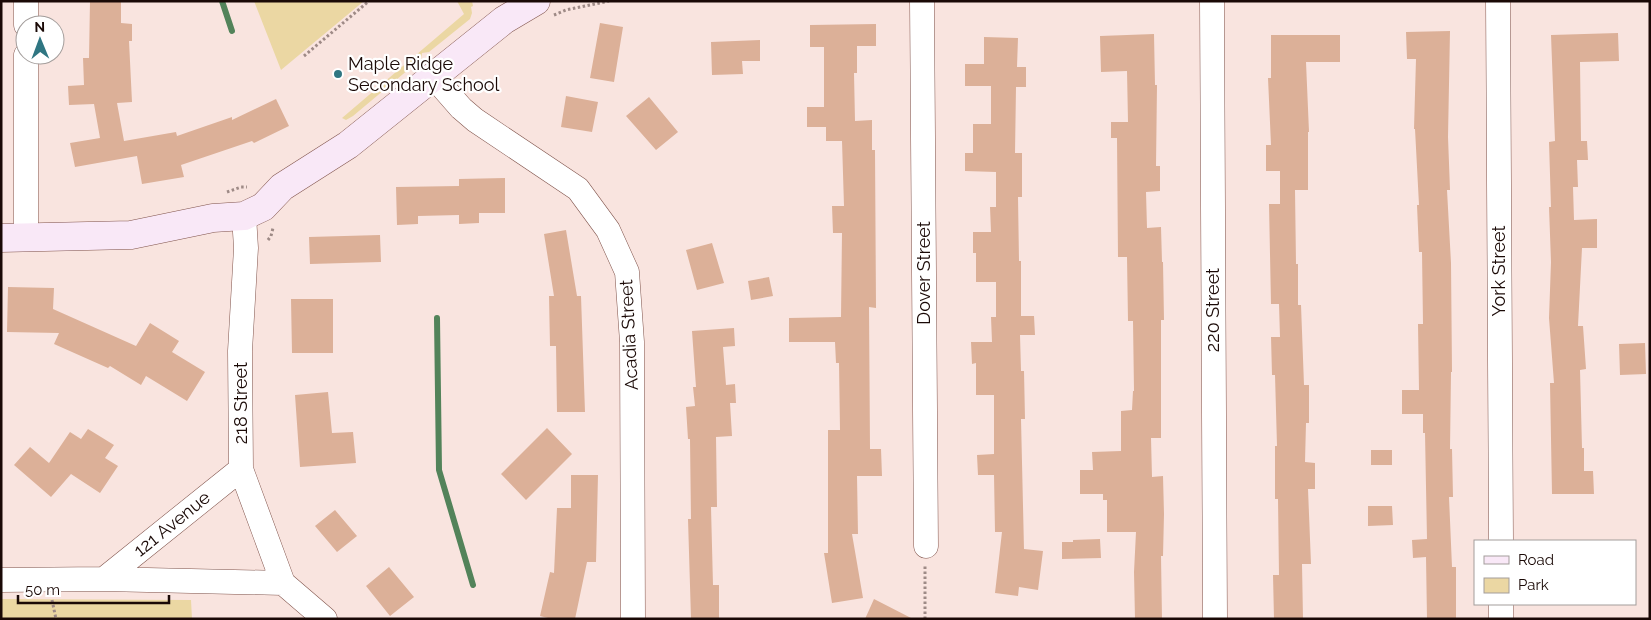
<svg xmlns="http://www.w3.org/2000/svg" width="1651" height="620" font-family="Raleway,sans-serif">
<style>
.green{fill:#ebd7a3}
.lines{fill:none;stroke-linecap:round;stroke-linejoin:round}
.stream{stroke:#53835a;stroke-width:6}
.building{fill:#dcb098}
.street-casing{stroke:#80544c;stroke-width:25}
.secondary-casing{stroke:#80544c;stroke-width:29}
.path{stroke:#9e8a86;stroke-width:3;stroke-dasharray:2.5 2.5;stroke-linecap:butt}
.street{stroke:#fff;stroke-width:24}
.secondary{stroke:#f9e8f7;stroke-width:28}
.poi-dot{fill:#2f7682;stroke:#fff;stroke-width:2}
.labels{text-anchor:middle;stroke-width:4.5;stroke-linejoin:round;paint-order:stroke}
.poi-label{font-size:18px;fill:#1a0906;stroke:#fff;text-anchor:start}
.street-label{font-size:18px;fill:#1a0906;stroke:#fff}
</style>
<rect width="100%" height="100%" fill="#f9e4df"/>
<path class="green" d="M254,1h110l-83,69z
M457,1h15l1,5 -2,1 1,6 -2,6 -41,33 -7,1 -1,6 -68,57 -7,4 -4,-2 122,-104z
M1,599l190,1 1,19h-191z"/>
<g class="lines">
<path class="stream" d="M222,1l10,30
M437,318l2,152 34,115"/>
</g>
<path class="building" d="M90,1h31v22l11,1v17h-3l3,61 -15,1 7,38 52,-9 1,4 55,-19v3l44,-21 13,27 -35,17 -2,-2 -71,24 3,12 -42,7 -5,-28 -62,11 -5,-24 30,-5 -6,-34 -25,1 -1,-19 16,-1 -1,-27h6z
M600,23l23,4 -9,55 -24,-4z
M876,24v22h-19v27h-3l1,48 17,-1v30h3l1,158 -7,-1 1,142h11l1,27h-25l1,58h-6l11,64 -31,5 -8,-50h4v-123h12l-1,-67h-3l-1,-21h-46v-24l52,-1 1,-84h-9l-1,-27h12l-2,-65h-16v-14h-19v-20h17v-60h-14v-22z
M1450,31l-2,106 2,53h-3l4,73 1,109h-1l-1,77h2l1,48h-4l3,70h4v52h-29l-1,-62 -13,1 -1,-18 15,-1 -2,-106h-2v-19h-21v-24h17l-1,-66h5l-1,-72h-3l-2,-47h2l-4,-76h-1l2,-70h-9l-1,-27z
M1618,33l1,28 -39,1 1,79h6l1,19h-11l1,27h-5l1,33 23,-1v29h-15l-4,78h5l3,43 -6,1 2,78h2v23h9l1,23h-42l-2,-111h4l-5,-65 2,-56 -2,-55h2l-2,-65 6,-1 -4,-106z
M1154,34l1,51h2l-1,81h4v25l-14,1 1,36 14,-1 1,35h1l1,58h-3v118h-10l1,39 11,-1 1,38 -1,42h-2l1,63h-27l-1,-47 2,-40h-29v-32h-4v-6h-23v-24h13l-1,-18 29,-1v-40l11,-1 1,-19h1l-1,-70h-5l-1,-64h-9l-1,-119h-6v-16h17l-1,-51 -26,1 -1,-36z
M1271,35h69v27h-34l3,70h-1v58h-13l1,74h2v41h3l3,80h5v38h-3l-1,39 10,1v26h-7l3,75h-9l1,55h-29l-1,-44h6l-1,-76h-3v-53h2l-2,-71h-3l-1,-38h9l-1,-33h-8l-2,-100h11v-33h-14v-26h5l-3,-67h3z
M984,37l34,1 -1,29h9v20h-10l-1,66h7v44h-4l1,64h2v55h13l1,19h-15l1,36h3l1,48h-4l3,130 19,2 -5,39 -19,-3 -1,9 -23,-3 7,-61h-7l-1,-57h-16l-1,-20 17,-1v-59h-18v-32l-4,1 -1,-22h21l-1,-25h5v-35h-20v-29h-3v-21h18l-1,-25h6v-35l-31,-1v-18h8v-29h18v-38h-26v-22h19z
M760,40v21h-18l1,13 -31,1 -1,-33z
M566,96l32,6 -6,30 -31,-5z
M649,97l29,35 -22,18 -30,-34z
M505,178v35h-26v10l-20,1v-9l-41,1v8l-21,1 -1,-38 63,-1v-7z
M566,230l11,66h4l4,116h-28l-1,-66h-6l-1,-50h5l-10,-62z
M380,235l1,27 -71,2 -1,-27z
M712,243l12,40 -27,7 -11,-40z
M769,277l4,19 -22,4 -3,-19z
M8,287l46,1 -1,21 83,37 14,-23 29,18 -7,11 33,20 -18,29 -41,-25 -5,9 -31,-19 -2,2 -54,-24 5,-11 -52,-1z
M291,299h42v54h-41z
M734,328l1,18 -12,1 3,38 9,-1 1,19h-6l2,33 -16,1 1,70h-6l2,78h6v34h-28l-3,-100h3l-1,-80h-2l-2,-32 9,-1 -2,-19h3l-4,-56z
M1645,343l1,31 -26,1 -1,-31z
M328,392l4,41 21,-1 3,31 -56,4 -5,-72z
M547,428l25,26 -46,46 -25,-26z
M88,429l26,16 -9,13 13,8 -18,27 -29,-19 -20,23 -37,-32 16,-18 19,16 21,-31 11,7z
M1371,450h21v15h-21z
M571,475h27l-2,87h-9l-12,57h-23l-12,-3 10,-44 4,1 3,-65h14z
M1368,506h24l1,19 -25,1z
M335,510l22,26 -20,16 -22,-26z
M1100,539l1,19 -39,1v-17h11v-2z
M389,567l25,30 -24,19 -24,-30z
M874,599l39,20h-48z"/>
<g class="lines">
<defs>
<path id="street" d="M922,1l4,545
M1212,1l3,618
M1498,1l3,540
M26,25v-24
M433,76l28,32 14,12 103,69 30,41 19,42 5,70 1,277
M244,216l2,32 -6,103 1,118 42,114
M26,238v-183
M104,579l137,-110
M1,580l103,-1 179,4 42,36
M1501,604v15"/>
<path id="secondary" d="M1,238l130,-3 82,-17 31,-2 19,-9 19,-20 66,-42 156,-125 32,-19"/>
</defs>
<use href="#street" class="street-casing"/>
<use href="#secondary" class="secondary-casing"/>
<path class="path" d="M554,15l12,-5 43,-9
M304,56l65,-55
M227,192l14,-5h6
M268,240l3,-4 2,-8
M52,600l4,19
M925,619v-53"/>
<use href="#street" class="street"/>
<use href="#secondary" class="secondary"/>
</g>
<circle class="poi-dot" cx="338" cy="74" r="5"/>
<g class="labels">
<g class="poi-label">
<text x="348" y="70">Maple Ridge<tspan x="348" dy="21">Secondary School</tspan></text>
</g>
<g class="street-label">
<text transform="translate(1499 271) rotate(-90)" y="6">York Street</text>
<text transform="translate(924 273) rotate(-90)" y="6">Dover Street</text>
<text transform="translate(1213 310) rotate(-90)" y="6">220 Street</text>
<text transform="translate(629 335) rotate(-93)" y="6">Acadia Street</text>
<text transform="translate(241 403) rotate(-90)" y="6">218 Street</text>
<text transform="translate(172 524) rotate(-39)" y="6">121 Avenue</text>
</g>
</g>
<rect width="1651" height="620" fill="none" stroke="#1a0906" stroke-width="5"/>
<rect x="1474" y="540" width="162" height="65" fill="#ffffff" stroke="#a39d9b"/>
<rect x="1484" y="556" width="25" height="8" fill="#f9e8f7" stroke="#a39d9b"/>
<text x="1518" y="565" font-size="15" fill="#1a0906">Road</text>
<rect x="1484" y="578" width="25" height="15" fill="#ebd7a3" stroke="#a39d9b"/>
<text x="1518" y="590" font-size="15" fill="#1a0906">Park</text>
<g transform="translate(40 40) rotate(359)"><circle r="24" fill="#ffffff" stroke="#a39d9b"/>
<path d="M0-4L9 19L0 12L-9 19Z" fill="#2f7682"/>
<text y="-8" font-size="14" font-weight="bold" text-anchor="middle" fill="#1a0906">N</text>
</g>
<path d="M18 595v8h151v-8" fill="none" stroke="#1a0906" stroke-width="2.5"/>
<text x="25" y="595" font-size="15" fill="#1a0906" stroke="#ffffff" stroke-width="4" paint-order="stroke">50 m</text>
</svg>
